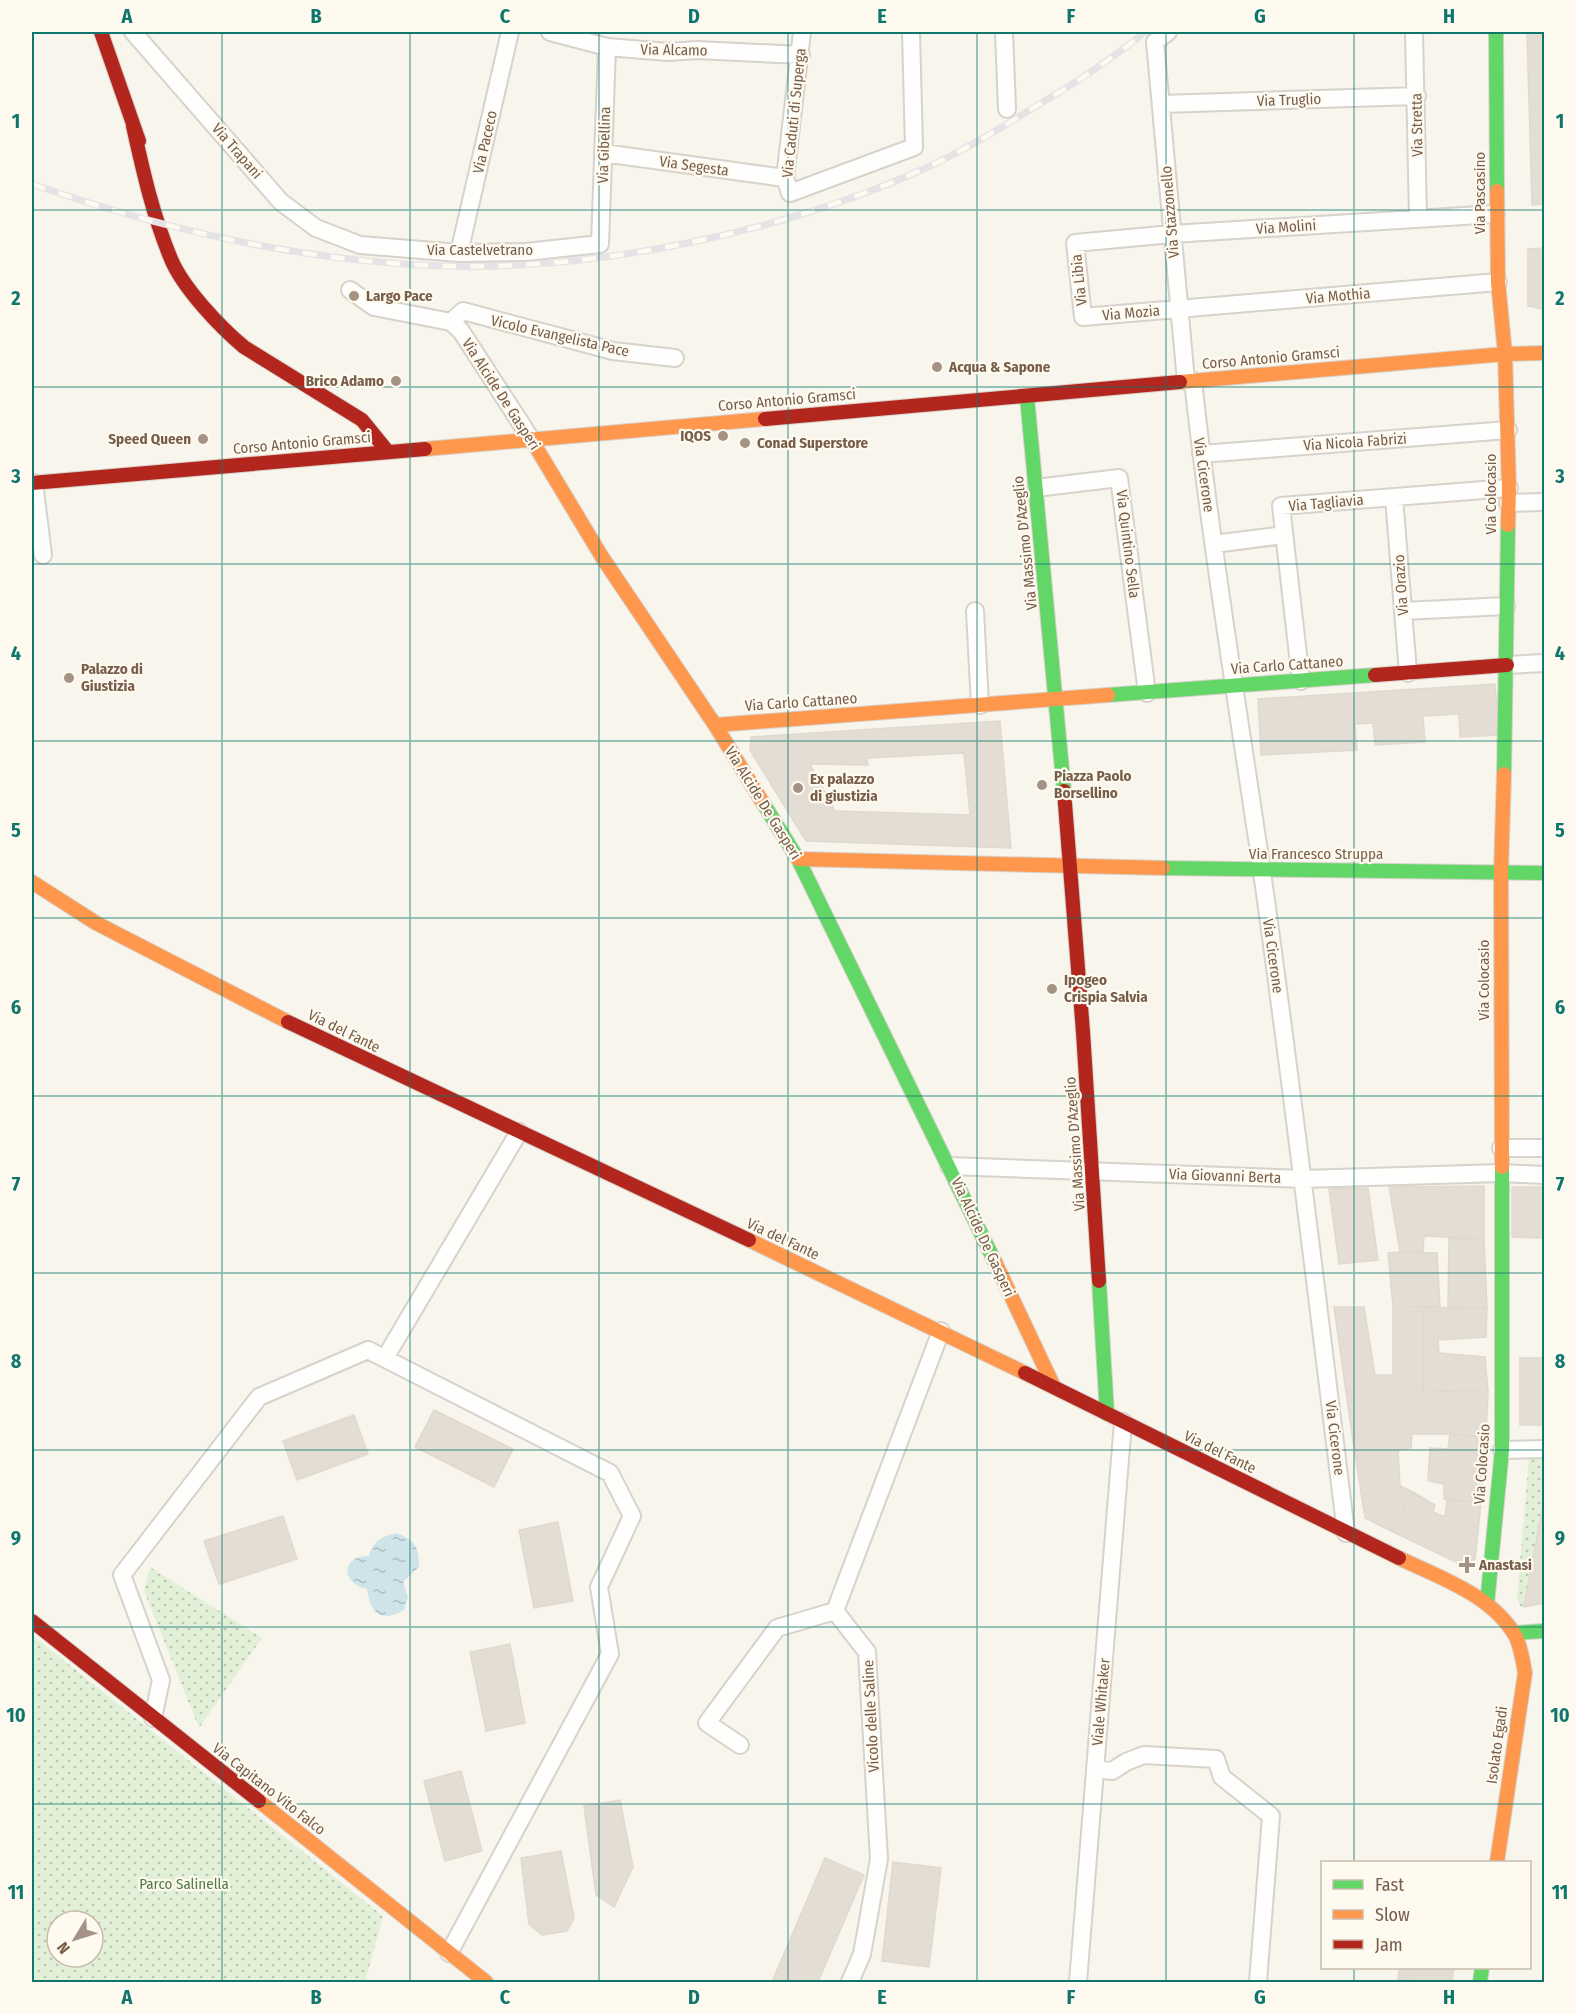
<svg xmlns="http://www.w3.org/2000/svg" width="1576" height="2014" font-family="'Fira Sans Condensed',sans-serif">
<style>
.park{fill:url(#park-dots);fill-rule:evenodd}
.water{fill:url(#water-ripples)}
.building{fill:#e4ddd4;stroke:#e1d8cf;stroke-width:1.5;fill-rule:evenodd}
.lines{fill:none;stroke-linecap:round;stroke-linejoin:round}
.street-casing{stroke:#d7d2cb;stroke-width:20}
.fast-casing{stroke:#d7d1c9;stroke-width:16}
.slow-casing{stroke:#d7d1c9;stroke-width:16}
.jam-casing{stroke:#d7d1c9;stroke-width:16}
.street{stroke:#fefefc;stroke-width:16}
.fast{stroke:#63d668;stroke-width:14}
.slow{stroke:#ff974d;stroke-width:14}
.jam{stroke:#b3261e;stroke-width:14}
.rail-casing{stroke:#e5e3e5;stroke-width:7}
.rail{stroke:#fffaef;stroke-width:4.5;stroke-dasharray:14;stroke-linecap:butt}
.grid{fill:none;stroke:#0f766e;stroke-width:1.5;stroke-opacity:0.55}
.poi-dot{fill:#a49384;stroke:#fffaef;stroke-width:2}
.labels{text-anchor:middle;stroke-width:4.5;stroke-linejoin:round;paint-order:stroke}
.street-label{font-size:15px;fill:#775e4b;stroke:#fffaef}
.poi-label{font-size:15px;font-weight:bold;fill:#775e4b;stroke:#fffaef;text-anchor:start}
.park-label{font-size:15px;fill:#507d42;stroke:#fffaef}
.neatline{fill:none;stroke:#0f766e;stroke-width:2}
.grid-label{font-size:20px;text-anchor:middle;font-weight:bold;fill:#0f766e}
</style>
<defs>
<pattern id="park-dots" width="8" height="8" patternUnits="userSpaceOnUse" patternTransform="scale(1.5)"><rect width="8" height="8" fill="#e3f0d8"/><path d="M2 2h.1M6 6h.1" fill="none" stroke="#bdc6b1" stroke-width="1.8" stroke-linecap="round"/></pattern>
<pattern id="water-ripples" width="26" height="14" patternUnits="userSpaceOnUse" patternTransform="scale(1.5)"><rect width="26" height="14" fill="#cee4e9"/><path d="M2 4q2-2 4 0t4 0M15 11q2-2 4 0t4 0" fill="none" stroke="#acbcbf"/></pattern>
</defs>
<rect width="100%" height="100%" fill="#f8f5ed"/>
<path class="park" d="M1544,1457v146l-20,4 -4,-1 -3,-8 12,-140z
M150,1567l112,71 -63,90 -55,-137z
M32,1635l351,281 -18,66h-333zM57,1921h36v36h-36z"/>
<path class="water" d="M396,1533c19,7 23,13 23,34l-16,15 5,15 -4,13c-22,13 -34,4 -37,-21 -27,-6 -26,-33 2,-33 4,-15 12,-19 27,-23z"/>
<path class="building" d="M1527,32h17v172l-12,1z
M1544,248v96l-2,-35 -14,-3v-57z
M1495,684l4,51 -39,2 -1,-23 -36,2 2,26 -50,3 -2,-22 -18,1 2,26 -96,5 -3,-56z
M1000,721l11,127 -205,-7 -56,-91 1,-13zM964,753l6,62 -135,-4 -25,-47 58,1 -1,-7z
M1484,1186v53l-60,-3 -1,16h-23l-11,-65z
M1512,1187h32v51l-32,-1z
M1368,1188l10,72 -39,4 -10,-75z
M1449,1238l35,1 3,69 -39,-1z
M1400,1252l37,1 3,54 -47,-1 -5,-53z
M1393,1306l30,1v85h-77l-12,-85h30l11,68h18z
M1423,1307l64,1 -1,29 -48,3 1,13 46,4 3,35 -65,-2z
M1520,1358h24v67h-24z
M1346,1392h142l-2,45 -36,-3h-98z
M434,1410l79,39 -19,38 -79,-40z
M354,1415l14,39 -71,26 -14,-39z
M1352,1434h60l-1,14 -13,2 2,36 13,6 -22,39 -26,-13z
M1450,1434l36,3 -5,66 -37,-4v-15l-16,-3 2,-33 18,1z
M1413,1492l22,13 -2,7 12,5 2,-17 34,3 -6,57 -15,4 -69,-33z
M1544,1500v103l-20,4z
M283,1516l14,43 -78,25 -15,-43z
M558,1522l15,79 -39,7 -15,-78z
M510,1644l15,79 -39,8 -16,-79z
M461,1771l21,80 -37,10 -21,-80z
M620,1800l13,67 -19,40 -18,-12 -12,-89z
M561,1851l13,67 -7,13 -25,4 -13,-11 -8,-66z
M825,1858l39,17 -46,107h-46z
M893,1862l48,6 -12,99 -47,-6z
M1399,1968h55l-2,14 -54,-2z"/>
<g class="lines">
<defs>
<path id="street" d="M133,32l148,170 35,26 44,17 99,8 67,-1 74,-8 7,-197
M550,32l57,15 61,5 29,-2 104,5
M802,32l-17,146 5,15 124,-46 -3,-115
M1004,32l3,77
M1168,32l-13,10 31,339
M1414,32l4,187
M1161,104l256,-8
M603,153l182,25
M1496,214l-324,20 -97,9 8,74 415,-35
M459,253l51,-221
M350,290l24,17 77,15 10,9 70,108
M451,322l12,-11 150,40 62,7
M1193,381c18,164 45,328 69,491 31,220 57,441 84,661
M1201,454l307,-24
M34,483l9,72
M1036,488l83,-10 28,215
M1394,497l14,176
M1508,503l36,-1
M1214,544l70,-9
M975,611l5,94
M1403,611l103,-5
M1507,665l37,-2
M1301,681l-20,-175 228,-18
M1501,1148h43
M949,1166l354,13 198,-6 43,2
M385,1358l134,-226
M1502,1450l42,-1
M153,1718l8,-38 -39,-105 137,-178 109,-47 242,123 22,43 -33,71 11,67 -161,299
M740,1745l-33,-22 70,-95 58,-17
M1095,1769l17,2 14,-9 18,-7 72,4 6,18 49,39 -13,166
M850,1982l12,-28 17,-95 -12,-207 -32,-41 106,-280
M1078,1982l45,-560"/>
<path id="fast" d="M1496,32l1,159
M1027,397l37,394
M1108,695l267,-20
M1504,774l4,-249
M763,803l35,56 197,403
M1163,868l381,5
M1099,1281l8,133
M1487,1604l15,-154v-283
M1514,1633l30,-2
M1480,1982l2,-14"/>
<path id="slow" d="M1497,191l1,91 7,72 4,134 -1,37
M1180,382l325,-28 39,-1
M531,439l71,118 113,168 48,78
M425,449l340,-30
M715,725l393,-30
M798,859l365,9
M32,882l64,41 192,99
M1502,1167l-1,-296 3,-97
M749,1240l276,133
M995,1262l59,125
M1399,1558c39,19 94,37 117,79 5,11 7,24 9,36l-28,189
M259,1801l227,181"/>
<path id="jam" d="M101,32l38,109
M133,126c10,45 20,90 38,133 12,29 49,68 73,88l118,73 26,32
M765,419l415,-37
M32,483l393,-34
M1375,675l132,-10
M1064,791l19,241 16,249
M288,1022l461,218
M1025,1373l374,185
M32,1621l227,180"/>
</defs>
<use href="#street" class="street-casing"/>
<use href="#fast" class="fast-casing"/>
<use href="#slow" class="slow-casing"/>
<use href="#jam" class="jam-casing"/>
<use href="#street" class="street"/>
<use href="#fast" class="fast"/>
<use href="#slow" class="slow"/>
<use href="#jam" class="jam"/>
<defs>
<path id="rail" d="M32,184c132,46 269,77 410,82 155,5 347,-35 488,-100 36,-17 70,-37 103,-58 39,-23 78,-48 112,-76"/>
</defs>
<use href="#rail" class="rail-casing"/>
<use href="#rail" class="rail"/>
</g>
<path class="grid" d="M222,32v1950M410,32v1950M599,32v1950M788,32v1950M977,32v1950M1166,32v1950M1354,32v1830M32,210h1512M32,387h1512M32,564h1512M32,741h1512M32,918h1512M32,1096h1512M32,1273h1512M32,1450h1512M32,1627h1512M32,1804h1512M1354,1968v14"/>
<g class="poi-dot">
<circle cx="354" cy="296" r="6"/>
<circle cx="937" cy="367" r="6"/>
<circle cx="396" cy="381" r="6"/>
<circle cx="723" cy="436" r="6"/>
<circle cx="203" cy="439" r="6"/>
<circle cx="745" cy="443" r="6"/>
<circle cx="69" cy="678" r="6"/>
<circle cx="1042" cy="785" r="6"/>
<circle cx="798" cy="788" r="6"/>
<circle cx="1052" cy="989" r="6"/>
<path d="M1464 1556h6v6h6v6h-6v6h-6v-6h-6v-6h6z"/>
</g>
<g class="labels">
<g class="street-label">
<text transform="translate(674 50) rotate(1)" y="5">Via Alcamo</text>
<text transform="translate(1289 100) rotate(-2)" y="5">Via Truglio</text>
<text transform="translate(794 113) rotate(-84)" y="5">Via Caduti di Superga</text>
<text transform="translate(1417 125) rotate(-91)" y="5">Via Stretta</text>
<text transform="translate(485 142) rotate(-77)" y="5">Via Paceco</text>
<text transform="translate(604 145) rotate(-88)" y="5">Via Gibellina</text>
<text transform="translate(237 151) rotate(49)" y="5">Via Trapani</text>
<text transform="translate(694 166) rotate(8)" y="5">Via Segesta</text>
<text transform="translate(1480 193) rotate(-90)" y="5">Via Pascasino</text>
<text transform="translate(1170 212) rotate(-95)" y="5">Via Stazzonello</text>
<text transform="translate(1286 227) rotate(-4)" y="5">Via Molini</text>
<text x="480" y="255">Via Castelvetrano</text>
<text transform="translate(1079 280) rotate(-96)" y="5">Via Libia</text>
<text transform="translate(1338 296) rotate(-5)" y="5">Via Mothia</text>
<text transform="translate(1131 313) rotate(-5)" y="5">Via Mozia</text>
<text transform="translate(560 336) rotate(13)" y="5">Vicolo Evangelista Pace</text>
<text transform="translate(1271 358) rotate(-5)" y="5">Corso Antonio Gramsci</text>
<text transform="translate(501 394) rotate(57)" y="5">Via Alcide De Gasperi</text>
<text transform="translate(787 400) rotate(-5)" y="5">Corso Antonio Gramsci</text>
<text transform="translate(1355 442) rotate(-4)" y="5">Via Nicola Fabrizi</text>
<text transform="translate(302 443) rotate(-5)" y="5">Corso Antonio Gramsci</text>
<text transform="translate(1204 475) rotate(82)" y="5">Via Cicerone</text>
<text transform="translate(1491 494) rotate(-90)" y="5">Via Colocasio</text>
<text transform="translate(1326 503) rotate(-5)" y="5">Via Tagliavia</text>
<text transform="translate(1025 543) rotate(-96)" y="5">Via Massimo D'Azeglio</text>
<text transform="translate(1128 544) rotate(83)" y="5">Via Quintino Sella</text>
<text transform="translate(1401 585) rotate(-94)" y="5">Via Orazio</text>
<text transform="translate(1287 665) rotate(-4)" y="5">Via Carlo Cattaneo</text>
<text transform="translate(801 702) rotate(-4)" y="5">Via Carlo Cattaneo</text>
<text transform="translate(763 803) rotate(58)" y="5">Via Alcide De Gasperi</text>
<text x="1316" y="859">Via Francesco Struppa</text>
<text transform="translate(1273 956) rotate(82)" y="5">Via Cicerone</text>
<text transform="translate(1484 980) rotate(-90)" y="5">Via Colocasio</text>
<text transform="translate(344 1031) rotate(26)" y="5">Via del Fante</text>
<text transform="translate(1075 1144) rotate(-94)" y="5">Via Massimo D'Azeglio</text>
<text transform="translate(1225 1176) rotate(2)" y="5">Via Giovanni Berta</text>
<text transform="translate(983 1237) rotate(65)" y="5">Via Alcide De Gasperi</text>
<text transform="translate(783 1239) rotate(25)" y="5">Via del Fante</text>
<text transform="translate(1335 1438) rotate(83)" y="5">Via Cicerone</text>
<text transform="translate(1220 1452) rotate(26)" y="5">Via del Fante</text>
<text transform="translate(1482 1464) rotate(-86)" y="5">Via Colocasio</text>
<text transform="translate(1101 1702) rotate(-85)" y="5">Viale Whitaker</text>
<text transform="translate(871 1716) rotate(-93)" y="5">Vicolo delle Saline</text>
<text transform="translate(1497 1745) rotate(-82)" y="5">Isolato Egadi</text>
<text transform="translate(269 1789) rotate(38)" y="5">Via Capitano Vito Falco</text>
</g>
<g class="poi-label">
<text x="366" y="301">Largo Pace</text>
<text x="949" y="372">Acqua &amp; Sapone</text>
<text x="384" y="386" text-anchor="end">Brico Adamo</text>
<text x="711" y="441" text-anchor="end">IQOS</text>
<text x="191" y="444" text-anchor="end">Speed Queen</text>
<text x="757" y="448">Conad Superstore</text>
<text x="81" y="674">Palazzo di<tspan x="81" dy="17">Giustizia</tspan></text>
<text x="1054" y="781">Piazza Paolo<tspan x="1054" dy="17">Borsellino</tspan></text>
<text x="810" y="784">Ex palazzo<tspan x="810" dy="17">di giustizia</tspan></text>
<text x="1064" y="985">Ipogeo<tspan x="1064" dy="17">Crispia Salvia</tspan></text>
<text x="1479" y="1570">Anastasi</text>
</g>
<g class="park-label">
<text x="184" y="1889">Parco Salinella</text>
</g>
</g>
<rect width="1576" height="2014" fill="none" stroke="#fffaef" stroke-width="66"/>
<rect x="1321" y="1861" width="210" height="108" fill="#fffaef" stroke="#c9bcad" stroke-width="1.5"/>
<rect x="1333" y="1880" width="30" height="9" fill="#63d668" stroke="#c9bcad" stroke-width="1.5"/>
<text x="1375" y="1891" font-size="18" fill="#775e4b">Fast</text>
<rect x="1333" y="1910" width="30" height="9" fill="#ff974d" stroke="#c9bcad" stroke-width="1.5"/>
<text x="1375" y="1921" font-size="18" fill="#775e4b">Slow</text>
<rect x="1333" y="1940" width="30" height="9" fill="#b3261e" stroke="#c9bcad" stroke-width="1.5"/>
<text x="1375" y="1951" font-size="18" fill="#775e4b">Jam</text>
<g transform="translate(75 1939) rotate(232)"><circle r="28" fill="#fffaef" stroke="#c9bcad" stroke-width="1.5"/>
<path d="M0-4.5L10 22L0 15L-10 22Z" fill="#a49384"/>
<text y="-9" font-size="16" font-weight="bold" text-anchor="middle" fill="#775e4b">N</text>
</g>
<rect x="33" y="33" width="1510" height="1948" class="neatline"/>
<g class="grid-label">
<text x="127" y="23">A</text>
<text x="316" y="23">B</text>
<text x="505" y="23">C</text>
<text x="694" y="23">D</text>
<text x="882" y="23">E</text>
<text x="1071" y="23">F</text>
<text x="1260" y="23">G</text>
<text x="1449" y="23">H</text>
<text x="16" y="128">1</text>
<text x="1560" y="128">1</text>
<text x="16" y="305">2</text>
<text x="1560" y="305">2</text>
<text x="16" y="483">3</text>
<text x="1560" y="483">3</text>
<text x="16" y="660">4</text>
<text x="1560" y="660">4</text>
<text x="16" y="837">5</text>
<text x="1560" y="837">5</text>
<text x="16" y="1014">6</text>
<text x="1560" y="1014">6</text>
<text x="16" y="1191">7</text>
<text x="1560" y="1191">7</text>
<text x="16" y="1368">8</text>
<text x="1560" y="1368">8</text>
<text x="16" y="1545">9</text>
<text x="1560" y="1545">9</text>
<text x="16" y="1722">10</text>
<text x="1560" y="1722">10</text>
<text x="16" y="1899">11</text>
<text x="1560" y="1899">11</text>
<text x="127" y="2004">A</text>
<text x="316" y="2004">B</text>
<text x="505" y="2004">C</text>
<text x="694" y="2004">D</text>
<text x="882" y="2004">E</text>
<text x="1071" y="2004">F</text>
<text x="1260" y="2004">G</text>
<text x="1449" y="2004">H</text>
</g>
</svg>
